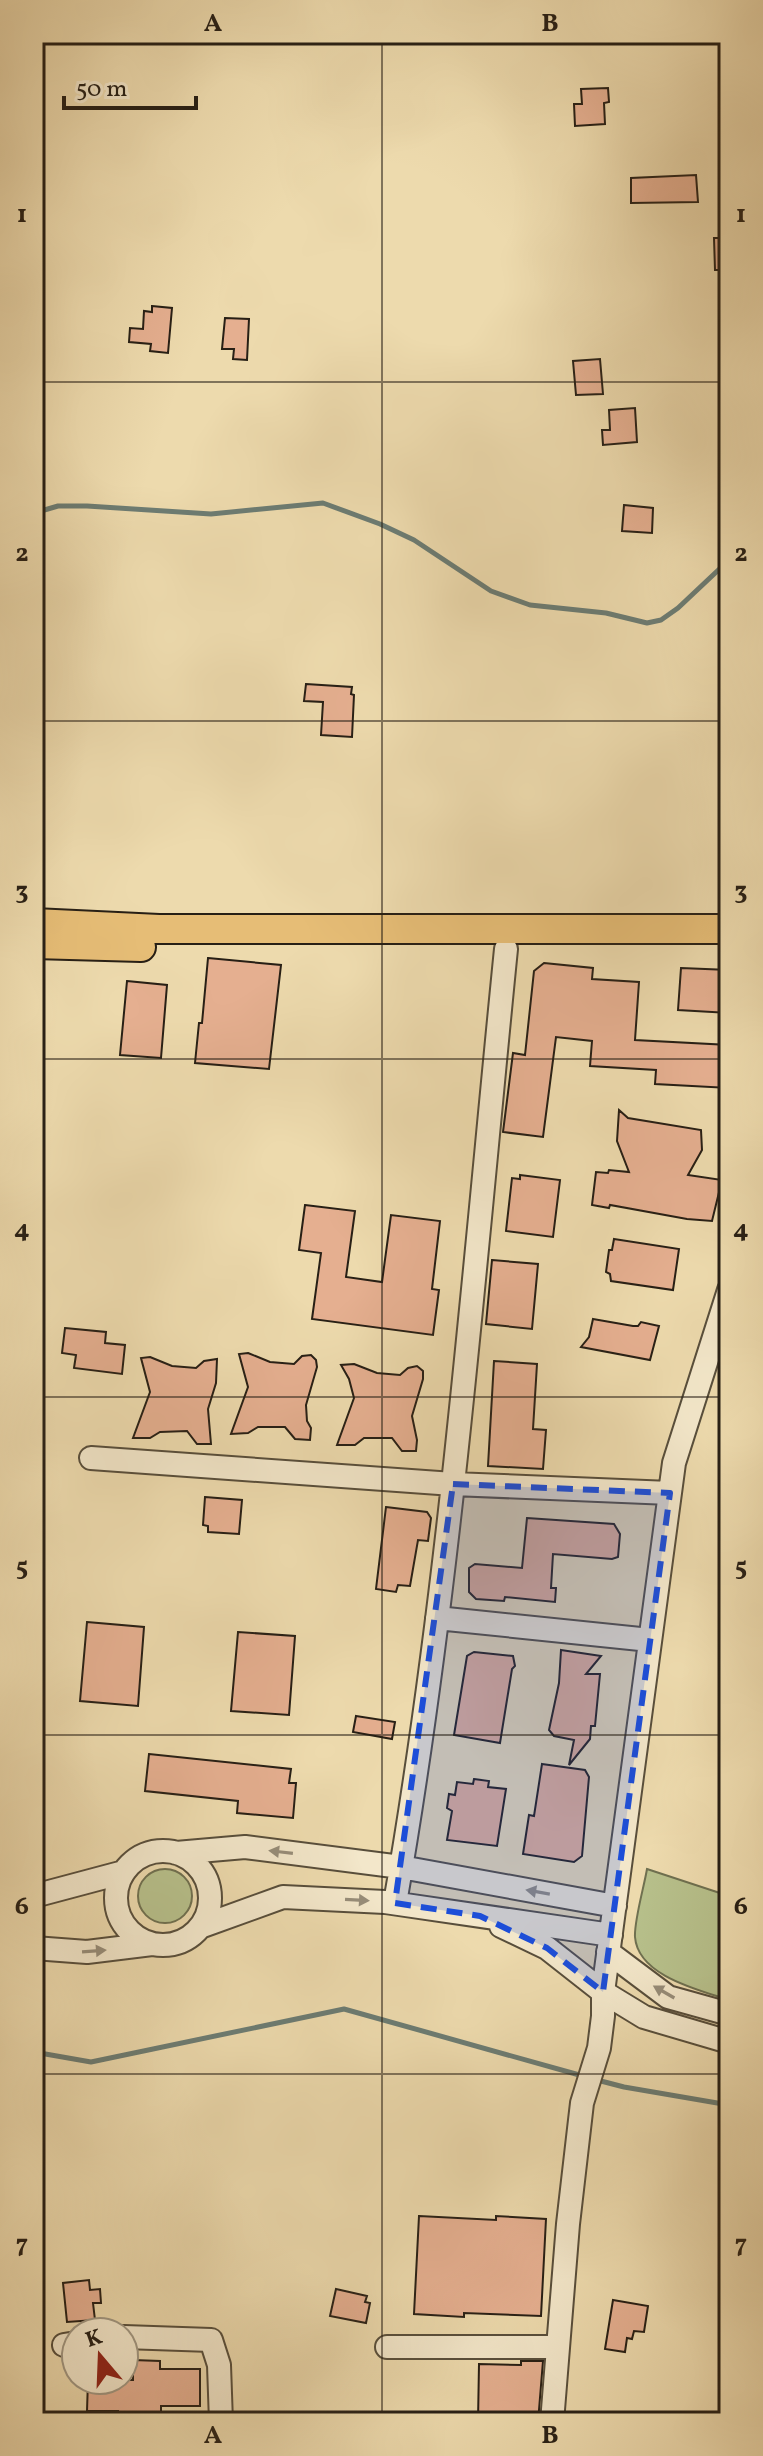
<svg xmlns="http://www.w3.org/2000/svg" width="763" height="2456" font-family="Vollkorn,serif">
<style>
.green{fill:#b7c08b;stroke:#6f7050;stroke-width:2}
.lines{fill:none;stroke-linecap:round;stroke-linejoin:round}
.stream{stroke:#6c7c73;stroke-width:5}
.building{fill:#e5af90;stroke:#271f15;stroke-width:2}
.minor-casing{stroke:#584e3b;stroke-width:26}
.major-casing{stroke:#271f15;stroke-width:32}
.minor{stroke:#f3e7ca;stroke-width:22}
.major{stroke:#e6bd76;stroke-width:28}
.oneway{fill:#978d79}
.marked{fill:#1d4ed8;fill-opacity:0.2;stroke:#1d4ed8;stroke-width:6;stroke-dasharray:16 10;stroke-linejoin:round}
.grid{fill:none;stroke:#271f15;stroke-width:2;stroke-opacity:0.55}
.neatline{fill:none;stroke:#271f15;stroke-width:3}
.grid-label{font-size:26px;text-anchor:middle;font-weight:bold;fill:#271f15}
</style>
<rect width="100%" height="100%" fill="#eddaad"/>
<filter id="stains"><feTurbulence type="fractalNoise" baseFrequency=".0025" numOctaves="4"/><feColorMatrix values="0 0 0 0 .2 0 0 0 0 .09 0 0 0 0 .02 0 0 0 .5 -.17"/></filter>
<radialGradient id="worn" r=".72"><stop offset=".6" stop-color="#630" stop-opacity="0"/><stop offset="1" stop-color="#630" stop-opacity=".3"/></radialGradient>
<path class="green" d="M138 1896a27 27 0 1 1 54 0a27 27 0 1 1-54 0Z
M647,1869l82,27v104c-30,-10 -91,-24 -94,-63 -1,-16 9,-50 12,-68z"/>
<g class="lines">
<path class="stream" d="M34,513l24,-7h29l124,8 112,-11 57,21 34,16 77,51 39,14 76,8 41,10 14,-3 17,-12 51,-48
M34,2052l57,10 253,-53 239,67
M597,2080l27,7 105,18"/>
</g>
<path class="building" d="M608,88l1,14 -5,1 1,21 -30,2 -1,-22h8l-1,-15z
M696,175l2,27 -67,1v-25z
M714,238h15v32h-14z
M152,306l20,2 -4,45 -18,-2 1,-7 -22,-2 1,-14 13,1 1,-18 8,1z
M225,318l24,1 -2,41 -14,-1 1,-10h-12z
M600,359l3,35 -27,1 -3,-34z
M635,408l2,34 -34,3 -1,-15h8l-1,-20z
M624,505l29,3 -1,25 -30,-2z
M306,684l46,3 -1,7 3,1 -2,42 -31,-2 2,-33 -19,-1z
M208,958l73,7 -12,104 -74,-6 4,-40h3z
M544,963l49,5 -1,11 47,3 -4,58 94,5v43l-74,-4 1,-14 -66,-4 2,-25 -36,-4 -13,100 -40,-5 10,-79 12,2 9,-84z
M681,968l48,2v43l-51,-3z
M127,981l40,4 -6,73 -41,-3z
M619,1110l9,8 73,12 1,20 -14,25 34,5 -10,41 -25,-2 -77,-14 -1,3 -17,-3 4,-33 12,1 1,-3 20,2 -12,-31z
M520,1175l40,5 -7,57 -47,-6 6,-53 8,1z
M305,1205l50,6 -9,66 36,5 9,-67 49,6 -8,68 7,1 -6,45 -121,-16 9,-66 -22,-3z
M614,1239l65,10 -6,41 -62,-9 -1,-7 -4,-2 3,-22h3z
M492,1260l46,4 -6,65 -46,-5z
M593,1319l40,7h5l3,-4 18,4 -9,34 -69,-13 8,-10z
M65,1328l41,4 -1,11 20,2 -3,29 -48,-6 2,-13 -14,-2z
M248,1353l22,9 24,2 8,-8 9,-1 5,5 1,7 -11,38 1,16 4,7 -1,12 -15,-1 -10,-12h-27l-10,6 -17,1 17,-47 -9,-33z
M150,1357l22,9 24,2 8,-7 13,-2 -1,24 -8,26 3,35h-14l-10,-13 -27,1 -10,6h-17l17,-46 -9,-34z
M494,1361l43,3 -4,65 13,1 -3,39 -55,-3z
M354,1364l23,9 23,2 8,-7 9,-2 6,5v8l-11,37 5,24 -1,11h-14l-10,-13h-28l-9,7h-18l17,-47 -5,-19 -8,-14z
M205,1497l37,3 -3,34 -31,-2v-6l-5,-1z
M386,1507l41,5 4,6 -3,23 -10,-1 -8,46 -12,-1 -2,7 -20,-3z
M527,1518l87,6 6,10 -2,23 -6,2 -59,-5 -2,34h5l-1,14 -50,-5 -1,4 -28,-2 -7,-7v-24l6,-4 47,4z
M87,1622l57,5 -6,79 -58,-5z
M238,1632l57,4 -6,79 -58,-4z
M561,1650l40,6 -15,18h14l-5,52h-4l-1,13 -21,26 5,-25 -20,-4 -5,-6 10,-47z
M474,1652l39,4 2,10 -3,3 -12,74 -46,-8 13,-79z
M356,1716l39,6 -3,17 -39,-7z
M149,1754l142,15 -2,14h7l-3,35 -56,-5 1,-12 -93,-10z
M542,1764l43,6 4,7 -7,79 -8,6 -51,-8 6,-39 5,1z
M474,1779l15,2 -1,6 18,2 -9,57 -50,-6 5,-29 -5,-3 2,-14 6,1 2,-13 16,2z
M419,2216l77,4v-4l50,3 -5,97 -77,-3v4l-50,-3z
M89,2280l1,10 10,-1 1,14h-8l2,17 -28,2 -4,-39z
M336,2289l31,7 -2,6 5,1 -4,20 -36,-7z
M613,2300l35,6 -4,26 -10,-1 -2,8 -5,-1 -2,14 -20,-3z
M133,2360l27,1v8h40v37h-39v16h-43v-11h-31l1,-31h45z
M521,2361h22l-5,61h-60l1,-58 42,1z"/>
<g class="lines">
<defs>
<path id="minor" d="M91,1458l362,26 217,9
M437,1618l213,22
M116 1898a47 47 0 1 1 94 0a47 47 0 1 1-94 0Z
M176,1853l69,-6 156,20 214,39
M34,1896l90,-24
M395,1903c55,-315 79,-636 111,-954
M501,1926l46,22 56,44 41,25 85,25
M200,1927l83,-30 102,5 226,33
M34,1948l53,4 65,-8
M608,1952l60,45 61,17
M124,2337l87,3 8,25 2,57
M64,2345l12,-2
M387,2347h171
M552,2422l16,-198 14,-121 17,-55 4,-32v-24l71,-529 55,-173"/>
<path id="major" d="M34,923l125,6h570
M34,944l107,3"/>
</defs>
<use href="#minor" class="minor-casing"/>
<use href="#major" class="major-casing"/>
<use href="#minor" class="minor"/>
<use href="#major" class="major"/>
</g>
<defs><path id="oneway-solid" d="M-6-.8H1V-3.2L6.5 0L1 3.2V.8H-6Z" transform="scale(2)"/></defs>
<g class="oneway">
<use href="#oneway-solid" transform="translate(281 1852) rotate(-173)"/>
<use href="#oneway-solid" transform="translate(538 1892) rotate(-170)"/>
<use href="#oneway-solid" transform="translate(357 1900) rotate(3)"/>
<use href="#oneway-solid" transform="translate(94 1951) rotate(-4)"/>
<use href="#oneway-solid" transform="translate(664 1992) rotate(-150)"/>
</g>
<path class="marked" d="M453,1484l217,9 -67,499 -56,-44 -67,-32 -85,-13z"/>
<path class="grid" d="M382,34v2388M34,382h695M34,721h695M34,1059h695M34,1397h695M34,1735h695M34,2074h695"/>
<rect width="763" height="2456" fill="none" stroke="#eddaad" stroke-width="88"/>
<g transform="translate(100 2356) rotate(341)"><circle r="38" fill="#f3e7ca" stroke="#a19782" stroke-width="2"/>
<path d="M0-6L14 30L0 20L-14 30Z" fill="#8f2418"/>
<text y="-12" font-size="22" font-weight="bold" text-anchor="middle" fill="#271f15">K</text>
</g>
<path d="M64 96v12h132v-12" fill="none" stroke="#271f15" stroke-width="4"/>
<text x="76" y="96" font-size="24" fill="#271f15" stroke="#f3e7ca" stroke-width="6" paint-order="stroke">50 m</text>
<rect x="44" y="44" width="675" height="2368" class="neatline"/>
<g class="grid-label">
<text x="213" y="31">A</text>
<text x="550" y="31">B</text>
<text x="22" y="222">1</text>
<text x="741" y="222">1</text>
<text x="22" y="561">2</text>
<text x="741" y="561">2</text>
<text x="22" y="899">3</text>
<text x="741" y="899">3</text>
<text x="22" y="1237">4</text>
<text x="741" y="1237">4</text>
<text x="22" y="1575">5</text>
<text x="741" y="1575">5</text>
<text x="22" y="1914">6</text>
<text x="741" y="1914">6</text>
<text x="22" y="2252">7</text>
<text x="741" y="2252">7</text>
<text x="213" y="2443">A</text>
<text x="550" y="2443">B</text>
</g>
<rect width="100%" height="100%" filter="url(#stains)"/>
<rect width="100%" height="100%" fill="url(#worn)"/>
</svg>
